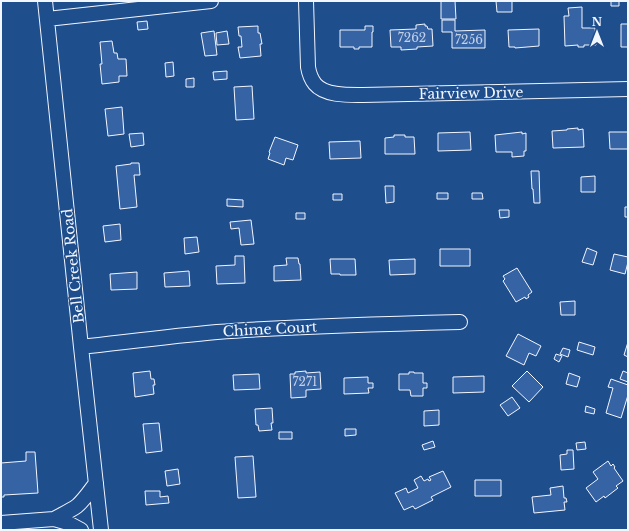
<svg xmlns="http://www.w3.org/2000/svg" width="629" height="531" font-family="'Libre Baskerville',serif">
<style>
.building{fill:#3563a3;stroke:#f2f6ff}
.lines{fill:none;stroke-linecap:round;stroke-linejoin:round}
.minor-casing{stroke:#f2f6ff;stroke-width:16}
.minor{stroke:#1f4e8c;stroke-width:14}
.labels{text-anchor:middle;stroke-width:3;stroke-linejoin:round;paint-order:stroke}
.number-label{font-size:12px;fill:#c3d1e8}
.street-label{font-size:14px;fill:#f2f6ff;stroke:#1f4e8c}
</style>
<rect width="100%" height="100%" fill="#1f4e8c"/>
<path class="building" d="M441,1h14l1,18h-15z
M496,1h16v11h-15z
M611,1h8v5h-8z
M582,7v21h13l1,17h-12v2h-6v-2l-13,1 -1,-30h5l-1,-8z
M442,20h13v11l30,-1v18h-33v-16h-10z
M147,21l1,8 -10,1 -1,-8z
M425,24v2h2l1,3h4l1,17 -16,1v2l-16,1v-3h-10l-1,-17 26,-1v-4z
M621,24h7v24v-1h-7z
M258,26v7h2l2,11h-2l1,12 -21,2 -2,-11h4l-1,-11h-2l-1,-9z
M365,26h8v6h-1v15h-13v2h-5v-2h-14v-17h25z
M539,29v17l-24,2v-1h-6l-1,-17z
M214,31l3,24 -12,1 -4,-23z
M227,31l2,13 -12,1 -1,-12z
M112,41l2,12h3l1,6h8l1,17h-8v6l-17,2 -2,-20h2l-2,-22z
M173,62l1,14 -8,1 -1,-14z
M227,71v8l-13,1 -1,-8z
M194,78v9h-8v-8z
M252,86l2,33 -18,1 -2,-33z
M122,107l2,27 -16,2 -3,-27z
M578,128v2l5,-1 1,18 -31,1 -1,-17 15,-1v-1z
M470,132l1,18 -33,1v-18z
M522,132v2l4,-1v18h-2v5l-12,1v-5h-16l-1,-17z
M609,132h19v17h-18z
M143,133l1,12 -13,2 -2,-13z
M394,135h11v2h9l1,17h-30v-16l9,-1z
M275,137l23,8 -5,15 -7,-2 -2,7 -16,-6 2,-6 -1,-1z
M360,141l1,17 -31,1 -1,-17z
M131,163h8l1,12h-6l3,32 -17,2 -4,-43 15,-2z
M531,171h8l1,32h-6l-1,-14h-1z
M595,176v16h-14v-15z
M385,186h9v16l-8,1z
M437,193h11v6h-11z
M472,193h10l1,6h-11z
M333,194h9v6h-9z
M227,199l16,1v7l-16,-1z
M625,207h3v10h-3z
M499,210h10v7l-9,1z
M296,213h9v6h-9z
M251,220l3,24 -13,1 -2,-17 -8,1 -1,-7z
M120,224l1,16 -16,2 -2,-16z
M197,237l2,15 -14,2 -1,-16z
M587,248l10,4 -4,13 -11,-3z
M440,249h30v17h-30z
M614,254l14,3v5l-3,12 -15,-4z
M235,256h9l1,27 -28,1 -1,-18 19,-1z
M286,258h12l1,6h1l1,16 -27,1v-15l13,-1z
M330,259h25l1,16h-16v-1h-9z
M415,259v15l-25,1 -1,-15z
M517,268l15,24 -4,3 1,2 -3,2 -1,-2 -9,5 -13,-21 2,-2 -2,-3z
M189,271l1,15 -25,1 -1,-14z
M137,272v17l-26,1 -1,-16z
M575,301v14h-14l-1,-13z
M518,334l23,12 -5,10 -7,-3 -5,12 -18,-9z
M579,342l16,5 -2,8 -16,-5z
M628,342v15l-4,-2z
M563,348l7,2 -2,7 -8,-3z
M556,354l6,2 -3,6 -5,-3z
M150,371l1,8h3l1,6h-2l1,9 -19,3 -2,-24z
M306,371v2l14,-1 1,17 -15,1v7l-15,1 -1,-24h5v-2z
M527,371l16,16 -14,15 -17,-16z
M623,371l5,2v9l-8,-3z
M409,372h5v1h9v10h4v5h-4v8h-12l-1,-6h-11v-16h10z
M569,373l11,4 -3,10 -11,-3z
M259,374l1,15 -26,1 -1,-15z
M484,376v16l-31,1v-16z
M368,377v6h5v5h-5l1,5 -25,1v-16z
M611,379l17,6v10l-7,23 -15,-5 7,-25 -5,-1z
M512,397l8,11 -12,8 -8,-11z
M586,406l9,3 -1,5 -9,-2z
M272,408l1,15h-2l1,7 -13,1 -1,-6h-2l-1,-16z
M439,410v15l-15,1v-15z
M159,423l3,28 -16,2 -3,-29z
M345,429h11v6l-11,1z
M279,432h13v7h-13z
M433,441l2,6 -11,3 -2,-5z
M585,442l1,7 -9,1 -1,-7z
M567,450h6l1,19 -13,1 -1,-15 7,-1z
M26,452h9l3,41 -34,2v2h-3v-34l25,-2z
M253,456l3,41 -18,1 -3,-41z
M608,461l3,5 2,-2 2,3 -1,1 9,13 -7,5 2,2 -13,10 -1,-2 -8,6 -10,-14 12,-9 -5,-7z
M178,469l2,15 -13,2 -2,-15z
M443,471l8,16 -20,10 2,3 -18,9 -2,-3 -9,4 -9,-17 11,-5 2,5 10,-5 -4,-8 7,-4 3,5 4,-2 1,2 2,-1 -2,-3z
M475,480h26v16h-26z
M563,486l1,12h2l1,4h-3l1,8 -31,3 -2,-16 19,-2 -1,-7z
M145,491h15v6l8,-1 1,7 -23,2z"/>
<g class="lines">
<defs>
<path id="minor" d="M45,1l36,346 20,183
M306,1l2,66c1,6 3,12 7,17 10,12 34,11 48,11l265,-6
M47,19l164,-18
M81,347c45,-5 91,-11 136,-15 81,-6 162,-8 243,-10
M54,519c7,-4 16,-8 23,-13 7,-6 13,-15 19,-23
M1,523l53,-4 14,4 13,7"/>
</defs>
<use href="#minor" class="minor-casing"/>
<use href="#minor" class="minor"/>
</g>
<g class="labels">
<g class="number-label">
<text x="412" y="42">7262</text>
<text x="469" y="44">7256</text>
<text x="305" y="386">7271</text>
</g>
<g class="street-label">
<text transform="translate(471 93) rotate(-1)" y="5">Fairview Drive</text>
<text transform="translate(73 266) rotate(-96)" y="5">Bell Creek Road</text>
<text transform="translate(270 329) rotate(-3)" y="5">Chime Court</text>
</g>
</g>
<rect width="629" height="531" fill="none" stroke="#f2f6ff" stroke-width="4"/>
<g transform="translate(597 32)" stroke="#1f4e8c" stroke-width="3" paint-order="stroke">
<path d="M0-3L7 15L0 10L-7 15Z" fill="#f2f6ff"/>
<text y="-6" font-size="11" font-weight="bold" text-anchor="middle" fill="#f2f6ff">N</text>
</g>
</svg>
